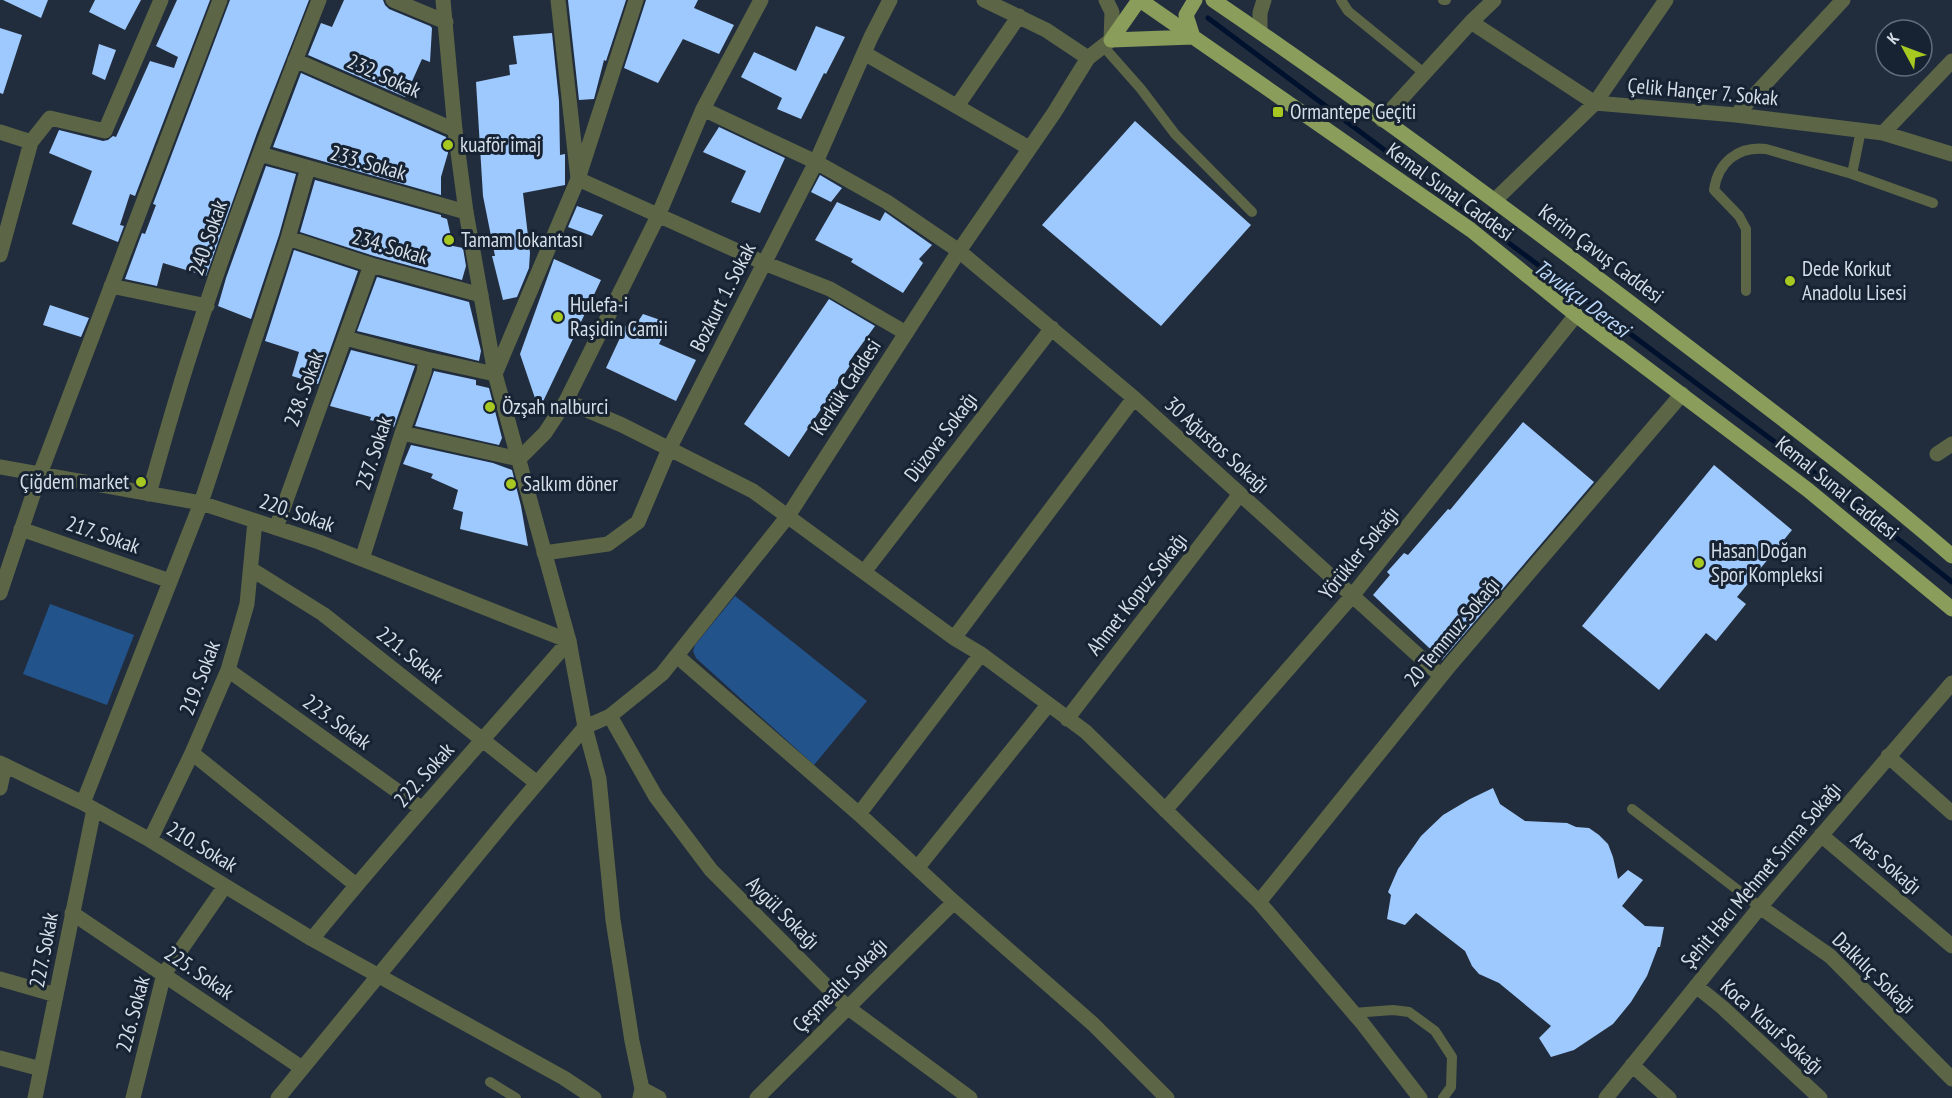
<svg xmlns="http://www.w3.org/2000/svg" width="1952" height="1098" font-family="'PT Sans Narrow',sans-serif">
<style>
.green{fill:#23538b}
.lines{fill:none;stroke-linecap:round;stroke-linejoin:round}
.stream{stroke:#00112e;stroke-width:5}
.building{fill:#9ec9fe}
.service{stroke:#5c6545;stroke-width:10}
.minor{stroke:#5c6545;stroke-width:15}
.tertiary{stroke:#5c6545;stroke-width:15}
.primary{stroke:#8a9d5a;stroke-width:15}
.poi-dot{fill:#a6c821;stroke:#172332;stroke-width:2}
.labels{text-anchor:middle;stroke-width:6;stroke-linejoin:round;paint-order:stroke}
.street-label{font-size:21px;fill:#d5dee8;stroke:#172332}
.poi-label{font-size:21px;fill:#d5dee8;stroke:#172332;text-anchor:start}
.water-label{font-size:22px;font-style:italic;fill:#bbd7f9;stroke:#172332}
</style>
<rect width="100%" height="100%" fill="#212d3d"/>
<path class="green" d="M735,596l132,105 -53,64 -118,-107 -3,-7 2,-6z
M50,604l84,31 -27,70 -84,-31z"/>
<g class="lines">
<path class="stream" d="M1208,18l583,436 161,128"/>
</g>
<path class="building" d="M3,0h45l-7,18z
M95,0h46l-16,30 -36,-18z
M177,0h33l-75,196 -5,-2 -10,31 4,1 -6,16 -46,-18 20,-53 -43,-18 10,-23 44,11 5,-1 5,-4 3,1 34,-76 24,7 4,-11 -22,-11z
M230,0h79l-52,133 -51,143 -43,-13 -6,23 -32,-7 17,-46 3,1 11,-29 -3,-1z
M344,0h39l2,5 4,4 41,17 2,2 -2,34 -8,-3 -17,38 -97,-42 13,-32 11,4z
M568,0h58l-20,61 -2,-1 -10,39 -15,1z
M646,0h52l-4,8 40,17 -15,29 -36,-15 -25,44 -34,-15z
M816,26l29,11 -19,37 -2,-1 -23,46 -24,-10 5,-11 -41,-21 13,-25 42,19z
M0,28l22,7 -19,59 -3,-1z
M552,33l7,68 1,54 5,-1v31l-42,8 7,60 -1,15 -12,29 -14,3 -11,-44h3l-12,-60 -7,-114 34,-7 -1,-10 8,-1 -4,-28z
M99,44l17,6 -11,30 -13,-6z
M301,73l145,64 2,16 -7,24v18l-168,-48z
M1135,121l116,104 -90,101 -119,-101z
M719,127l66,31 -25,55 -29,-11 15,-31 -43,-19z
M266,166l30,8 -17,61 -28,84 -33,-13 8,-28z
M820,175l22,13 -11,14 -20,-10z
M315,180l126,35v2l6,2 6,27 10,2 3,18 -4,14 -88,-24 -74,-24z
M837,202l43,19 5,-9 47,33 -13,14 4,4 -20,30 -52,-31 2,-3 -38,-19z
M577,206l26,9 -11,21 -24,-9z
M294,250l64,21 -40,113 -26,-8 7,-24 -34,-11z
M554,259l47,21 -62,130 -19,-56z
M377,277l92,25 12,49 -2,10 -122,-30z
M829,299l46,27 -26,36 2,2 -62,93 -45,-33z
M50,305l39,13 -8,19 -38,-12z
M643,314l26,9 -10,21 37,16 -20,41 -70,-33 20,-43 7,4z
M351,350l64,16 -21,61 -24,-7 1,-3 -41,-11z
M434,371l42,9v5l13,3 13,50 -3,7 -84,-19z
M1523,422l71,60 -152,178 -69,-65 17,-20 -3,-3 17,-19 4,2 40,-46 2,1z
M411,445l82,18 19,7 9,36 7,40 -68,-17 3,-17 -10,-3 5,-19 -27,-12 2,-4 -30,-10z
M1714,465l78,65 -55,67 9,7 -30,37 -10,-8 -47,57 -77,-64z
M1493,788l7,16 25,17 42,2 9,4 13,1 10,7 9,9 5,13 5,22 10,-9 15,10 -21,26 23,20 19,1 -4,20h-2l-11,29 -16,26 -18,22 -39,26 -23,7 -12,-19 12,-12 -52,-43 -20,-9 -7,-8 -7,-15 -49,-38 -11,12 -18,-6 4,-24 -3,-3 10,-23 23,-33 22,-21 27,-16z"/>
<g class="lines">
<path class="service" d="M1341,0l7,11 76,62
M1443,0h3
M1103,46l38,43 34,45 77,78
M1852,174l9,-44
M1746,291v-62l-7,-13 -25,-26c4,-28 24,-44 52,-41l86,25 81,29
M1632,809l128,98
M1353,1013l40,-3 16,2 26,19 17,26 -1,30 -8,11
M490,1082l26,16"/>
<path class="minor" d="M393,0l53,22
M558,0l20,179 186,84 66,26 76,44
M984,0l62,30 42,28
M1471,22l124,81 141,12 147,18 69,21
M864,53l165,95
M295,60l160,70
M957,106l62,-90
M703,109l113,53 71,40 72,49 175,147 307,278
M1736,115l107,-115
M1382,120l89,-98 23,-22
M0,132l31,10
M1883,133l69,-72
M260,154l206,58
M1495,200l100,-97 71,-103
M288,238l83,27 110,30
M0,255l31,-113 19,-24 55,13 56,-131
M111,286l96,20
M345,338l81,21 69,15 83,-195 58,-179
M566,401l56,24 131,66 201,147 27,16 105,78 173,170 104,122 57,74
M402,433l117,26 26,-26 21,-32 92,-185 45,-107 58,-109
M1937,454l15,-10
M0,467l201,36 118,39 250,99c-86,99 -174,196 -257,298
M149,494c12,-43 24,-85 37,-127 39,-124 85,-246 133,-367
M276,528l95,-263
M21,529l149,52
M544,553l64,-9 30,-22 31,-73 147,-287 55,-125 19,-37
M362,559l40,-126 22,-61 2,-13
M251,569l72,45 214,169
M864,572l188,-244
M0,593l40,-119 180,-474
M954,638l180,-240
M677,656l182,158 95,88 139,122 74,74
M228,670l193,138
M610,716l46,81 55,73 136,137 123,91
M1067,719l173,-225
M192,753l164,132
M1888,756l64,57
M0,763l83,40 67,37 162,99 252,139 30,20
M0,788l5,-23
M83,803l118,-300 87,-265 20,-70
M1165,810l187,-214 224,-281
M859,814l122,-160
M1821,835l131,111
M150,840l42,-87 36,-83 19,-66 8,-83
M918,867l130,-162
M1259,902l191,-237 232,-271
M1760,907l70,49 122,123
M72,913l230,155
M0,979l56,16
M1696,986l26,21 98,91
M0,1058l41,11
M1632,1065l37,33
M642,1089l17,9
M35,1098l59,-289
M133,1098l31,-124 61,-88
M757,1098l197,-196
M1606,1098l154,-191 192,-224"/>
<path class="tertiary" d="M443,0l12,130 11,82 29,162 74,267 16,86 14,52 14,141 19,121 10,48 -2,9
M1260,32v-19l4,-13
M278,1098l233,-284 74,-87 25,-11 52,-42 126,-158 171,-265 95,-138 34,-55 23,-18 1,-28 -6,-12"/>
<path class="primary" d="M1140,0l331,230 105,85 232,175 144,119
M1213,0c149,101 293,208 436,317 102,78 206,155 303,239
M1111,40l82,-3 -7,-22 9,-15
M1111,40l28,-40"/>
</g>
<g class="poi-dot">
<rect x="1272" y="106" width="12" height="12" rx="3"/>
<circle cx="448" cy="145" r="6"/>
<circle cx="449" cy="240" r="6"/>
<circle cx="1790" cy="281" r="6"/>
<circle cx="558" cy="317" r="6"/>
<circle cx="490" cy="407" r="6"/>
<circle cx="141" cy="482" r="6"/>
<circle cx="511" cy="484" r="6"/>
<circle cx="1699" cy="563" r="6"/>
</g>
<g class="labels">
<g class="street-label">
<text transform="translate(384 76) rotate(24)" y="7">232. Sokak</text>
<text transform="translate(1703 92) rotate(5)" y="7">Çelik Hançer 7. Sokak</text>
<text transform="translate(368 163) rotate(16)" y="7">233. Sokak</text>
<text transform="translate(1450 192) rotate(36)" y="7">Kemal Sunal Caddesi</text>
<text transform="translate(208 238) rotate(-71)" y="7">240. Sokak</text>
<text transform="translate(390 247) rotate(16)" y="7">234. Sokak</text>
<text transform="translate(1601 254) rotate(37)" y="7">Kerim Çavuş Caddesi</text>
<text transform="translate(723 297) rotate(-63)" y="7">Bozkurt 1. Sokak</text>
<text transform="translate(846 387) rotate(-57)" y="7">Kerkük Caddesi</text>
<text transform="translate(304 389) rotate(-70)" y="7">238. Sokak</text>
<text transform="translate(941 437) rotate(-53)" y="7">Düzova Sokağı</text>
<text transform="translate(1217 445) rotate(42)" y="7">30 Ağustos Sokağı</text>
<text transform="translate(374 453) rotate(-72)" y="7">237. Sokak</text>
<text transform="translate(1837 488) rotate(39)" y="7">Kemal Sunal Caddesi</text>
<text transform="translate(297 513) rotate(19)" y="7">220. Sokak</text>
<text transform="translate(103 535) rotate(19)" y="7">217. Sokak</text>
<text transform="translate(1359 553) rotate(-51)" y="7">Yörükler Sokağı</text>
<text transform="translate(1137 594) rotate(-52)" y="7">Ahmet Kopuz Sokağı</text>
<text transform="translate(1452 632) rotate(-50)" y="7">20 Temmuz Sokağı</text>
<text transform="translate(410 655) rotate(38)" y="7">221. Sokak</text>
<text transform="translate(200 678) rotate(-69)" y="7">219. Sokak</text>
<text transform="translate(337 722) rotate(36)" y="7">223. Sokak</text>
<text transform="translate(424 775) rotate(-48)" y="7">222. Sokak</text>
<text transform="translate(202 847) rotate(31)" y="7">210. Sokak</text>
<text transform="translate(1886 863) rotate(40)" y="7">Aras Sokağı</text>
<text transform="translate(1761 875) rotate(-50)" y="7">Şehit Hacı Mehmet Sırma Sokağı</text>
<text transform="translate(783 913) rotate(45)" y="7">Aygül Sokağı</text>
<text transform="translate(44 950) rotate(-79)" y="7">227. Sokak</text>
<text transform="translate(199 973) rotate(34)" y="7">225. Sokak</text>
<text transform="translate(1874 973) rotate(44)" y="7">Dalkılıç Sokağı</text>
<text transform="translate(840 985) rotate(-45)" y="7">Çeşmealtı Sokağı</text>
<text transform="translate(133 1014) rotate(-75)" y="7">226. Sokak</text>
<text transform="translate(1772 1027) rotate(42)" y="7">Koca Yusuf Sokağı</text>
</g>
<g class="poi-label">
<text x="1290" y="119">Ormantepe Geçiti</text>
<text x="460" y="152">kuaför imaj</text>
<text x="461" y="247">Tamam lokantası</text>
<text x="1802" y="276">Dede Korkut<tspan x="1802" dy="24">Anadolu Lisesi</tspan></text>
<text x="570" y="312">Hulefa-i<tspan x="570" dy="24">Raşidin Camii</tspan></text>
<text x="502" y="414">Özşah nalburci</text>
<text x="129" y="489" text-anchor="end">Çiğdem market</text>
<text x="523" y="491">Salkım döner</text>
<text x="1711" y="558">Hasan Doğan<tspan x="1711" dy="24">Spor Kompleksi</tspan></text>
</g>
<g class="water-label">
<text transform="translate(1582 298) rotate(37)" y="8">Tavukçu Deresi</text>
</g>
</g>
<g transform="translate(1904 48) rotate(311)"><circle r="28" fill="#172332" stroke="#636e7b" stroke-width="1.5"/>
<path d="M0-4.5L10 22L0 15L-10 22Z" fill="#a6c821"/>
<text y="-9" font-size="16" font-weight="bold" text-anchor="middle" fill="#d5dee8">K</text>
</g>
</svg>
